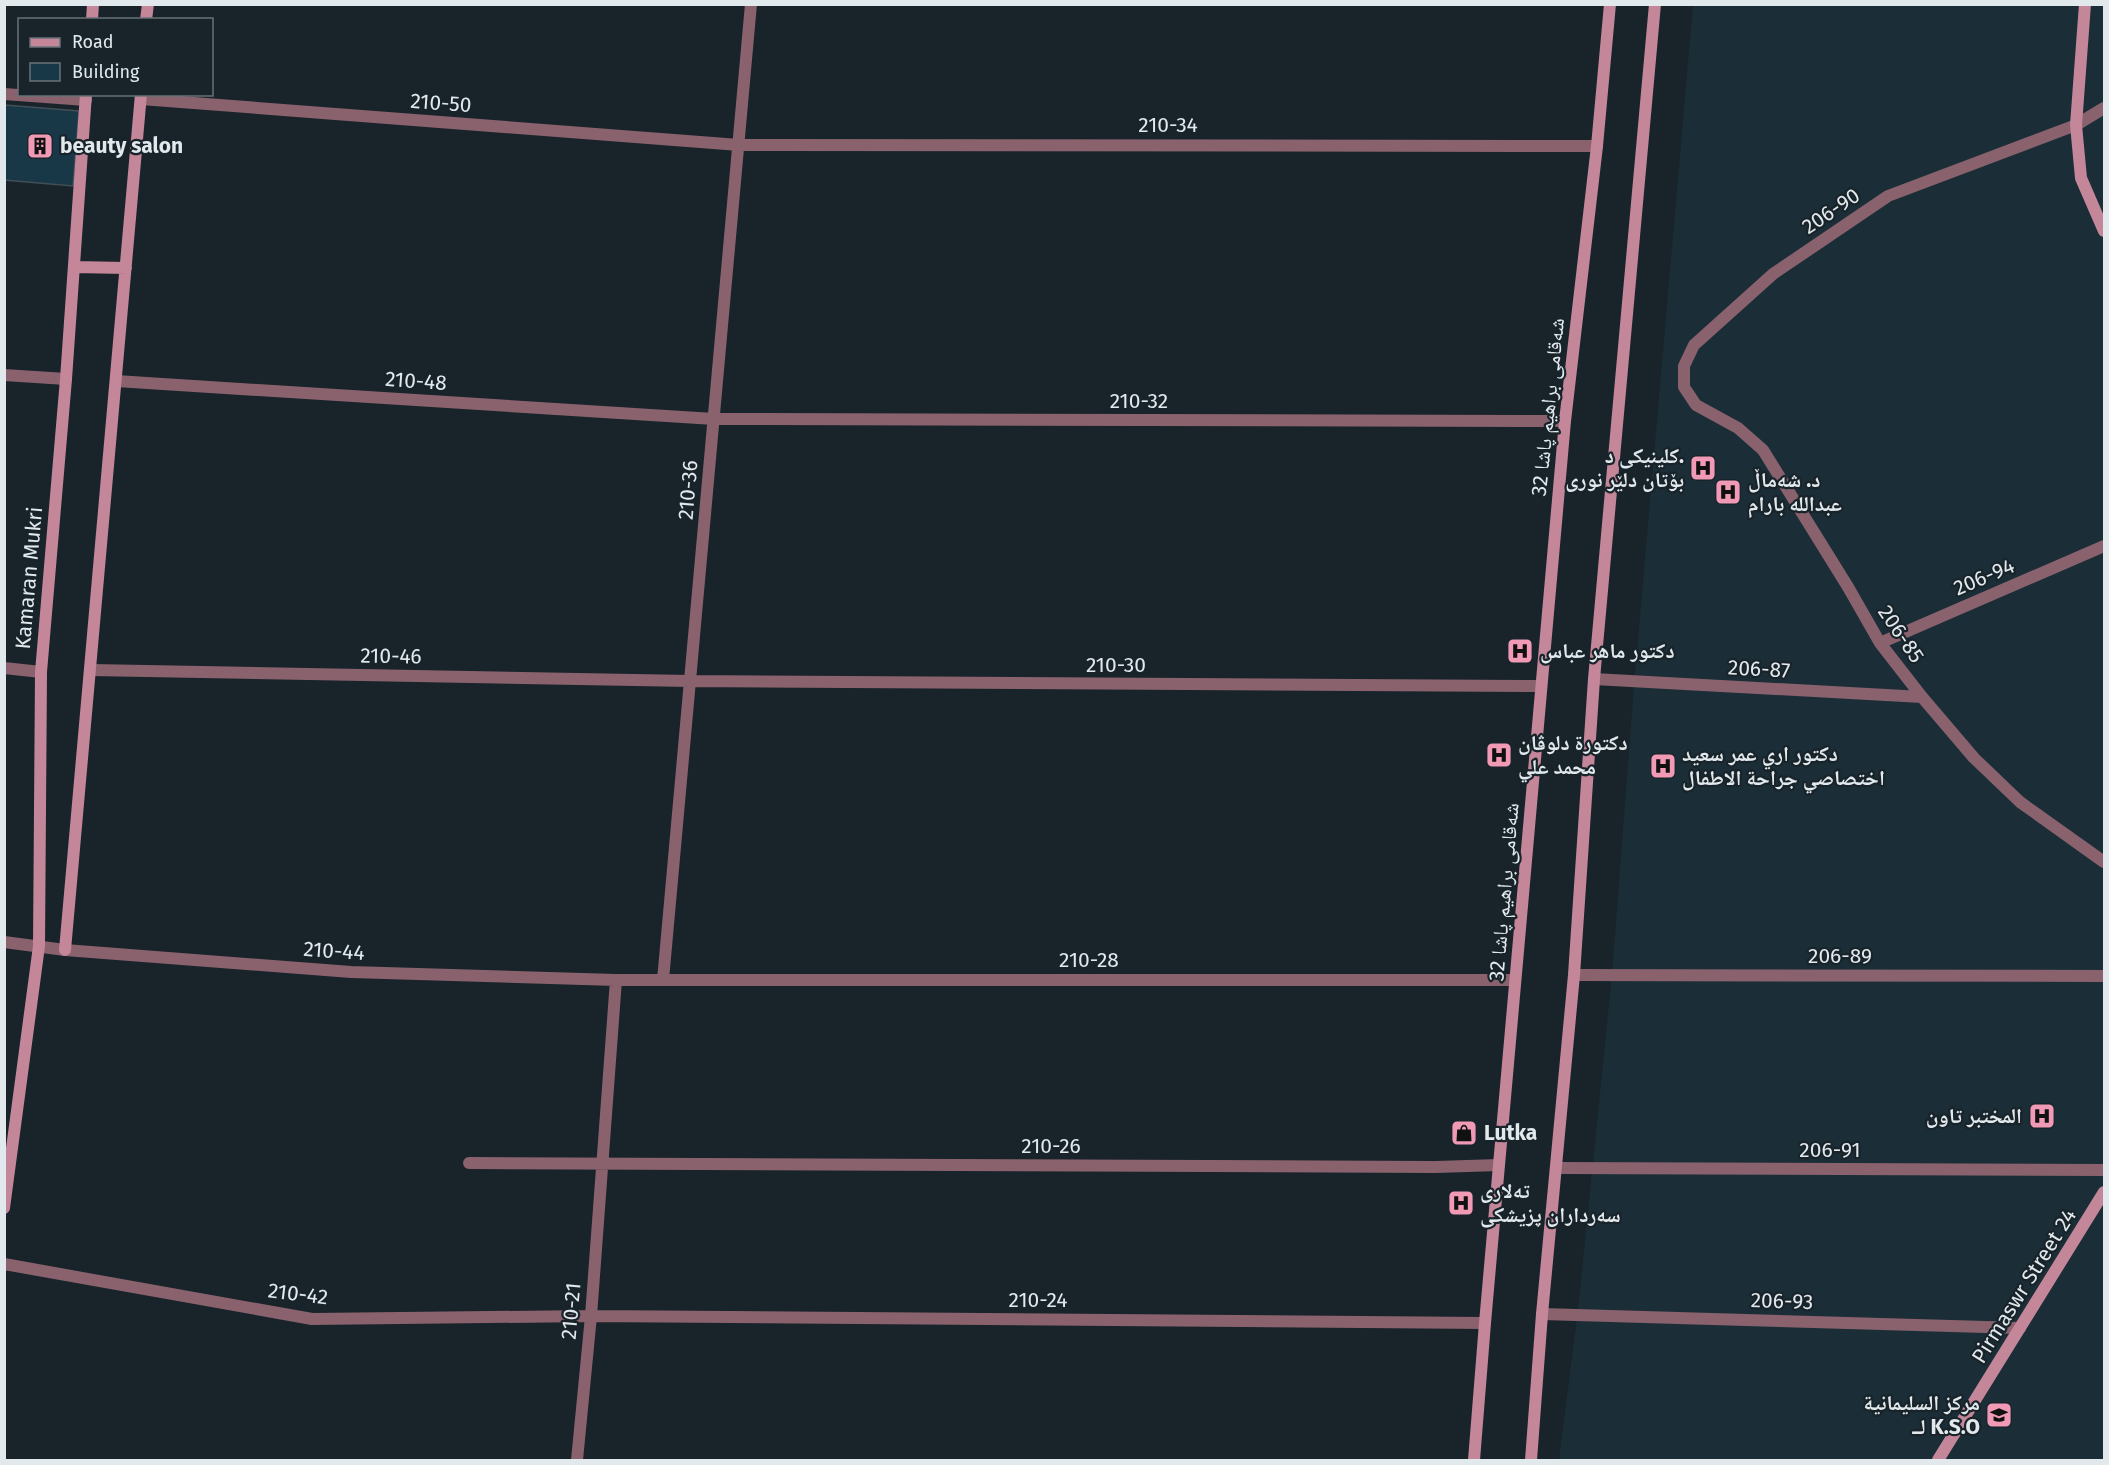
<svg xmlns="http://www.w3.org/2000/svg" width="2109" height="1465" font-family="'Fira Sans','Noto Naskh Arabic',sans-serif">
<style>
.built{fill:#1b2e37}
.building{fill:#183847;stroke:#424f56;stroke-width:1.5}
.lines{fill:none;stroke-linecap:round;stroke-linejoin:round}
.street{stroke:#89626d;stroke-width:12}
.secondary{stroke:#c48699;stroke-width:12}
.labels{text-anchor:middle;stroke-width:4.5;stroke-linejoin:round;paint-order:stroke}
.street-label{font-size:21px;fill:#e1e9ed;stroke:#18232a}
.poi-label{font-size:21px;font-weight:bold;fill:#e1e9ed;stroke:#18232a;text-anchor:start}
</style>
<rect width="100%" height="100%" fill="#18232a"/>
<path class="built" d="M1693,5h411v1455h-545l19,-150 34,-335 22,-289z"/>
<path class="building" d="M5,105l74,6 -6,75 -69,-6z"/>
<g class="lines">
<path class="street" d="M4,94l82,6
M141,99l598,46 858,1
M2104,108l-28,17 -188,71 -115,78 -79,71 -10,21v21l12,18 42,23 25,22 85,137 32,56 42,54 52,61 46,44 84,60
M4,375l62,4
M116,381l598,38 851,2
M1880,643l224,-97
M4,668l37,4
M91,670l599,11 851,5
M1594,679l328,18
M4,942l61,8 286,22 265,8h899
M1574,975l530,1
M663,980l88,-976
M469,1163l967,4 63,-2
M1556,1168l548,2
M4,1264l308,55 279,-3 894,7
M1542,1314l478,14
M577,1460l14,-144 25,-336"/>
<path class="secondary" d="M2085,4l-9,121 5,53 23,53
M92,20l1,-16
M146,20l2,-16
M74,267l52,1
M65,950l76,-856
M4,1208l35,-262 2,-274 25,-293 20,-285
M1474,1460l11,-137 80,-902 32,-275 13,-142
M1531,1460l11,-146 32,-339 20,-296 61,-675
M1938,1460l166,-268"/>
</g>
<defs>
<symbol id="building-square" viewBox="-11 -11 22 22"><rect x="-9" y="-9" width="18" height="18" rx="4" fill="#f09ab5" stroke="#18232a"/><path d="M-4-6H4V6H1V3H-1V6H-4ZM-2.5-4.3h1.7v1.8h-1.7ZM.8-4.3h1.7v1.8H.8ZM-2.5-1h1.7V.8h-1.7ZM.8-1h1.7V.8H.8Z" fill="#111"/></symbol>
<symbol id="hospital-square" viewBox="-11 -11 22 22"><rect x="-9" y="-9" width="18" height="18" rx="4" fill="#f09ab5" stroke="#18232a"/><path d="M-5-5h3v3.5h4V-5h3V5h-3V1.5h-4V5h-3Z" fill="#111"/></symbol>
<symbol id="shop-square" viewBox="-11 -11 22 22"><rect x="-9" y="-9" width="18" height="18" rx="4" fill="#f09ab5" stroke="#18232a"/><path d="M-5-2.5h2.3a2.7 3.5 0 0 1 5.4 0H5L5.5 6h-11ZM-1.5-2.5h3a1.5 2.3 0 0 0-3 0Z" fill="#111"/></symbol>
<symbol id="university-square" viewBox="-11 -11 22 22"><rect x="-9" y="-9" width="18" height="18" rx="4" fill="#f09ab5" stroke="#18232a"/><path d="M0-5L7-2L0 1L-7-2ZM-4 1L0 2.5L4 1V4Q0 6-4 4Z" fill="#111"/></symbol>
</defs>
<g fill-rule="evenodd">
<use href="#building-square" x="25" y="131" width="30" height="30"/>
<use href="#hospital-square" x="1688" y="453" width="30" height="30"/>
<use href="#hospital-square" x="1713" y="477" width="30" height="30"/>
<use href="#hospital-square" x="1505" y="636" width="30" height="30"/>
<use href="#hospital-square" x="1484" y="740" width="30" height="30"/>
<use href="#hospital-square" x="1648" y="751" width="30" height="30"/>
<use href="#hospital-square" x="2027" y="1101" width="30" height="30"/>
<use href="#shop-square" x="1449" y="1118" width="30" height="30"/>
<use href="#hospital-square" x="1446" y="1188" width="30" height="30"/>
<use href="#university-square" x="1984" y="1400" width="30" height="30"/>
</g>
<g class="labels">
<g class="street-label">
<text transform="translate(441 103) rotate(4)" y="7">210-50</text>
<text x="1168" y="132">210-34</text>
<text transform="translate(1831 211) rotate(-34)" y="7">206-90</text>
<text transform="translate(416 381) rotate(4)" y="7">210-48</text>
<text x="1139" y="408">210-32</text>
<text transform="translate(1548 407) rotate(-84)" y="7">شەقامی براهیم پاشا 32</text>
<text transform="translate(688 490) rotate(-85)" y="7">210-36</text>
<text transform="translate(1984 577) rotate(-23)" y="7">206-94</text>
<text transform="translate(29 578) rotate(-85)" y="7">Kamaran Mukri</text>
<text transform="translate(1901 634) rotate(56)" y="7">206-85</text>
<text transform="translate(391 656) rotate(1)" y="7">210-46</text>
<text x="1116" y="672">210-30</text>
<text transform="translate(1759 669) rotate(3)" y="7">206-87</text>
<text transform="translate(1504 892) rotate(-85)" y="7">شەقامی براهیم پاشا 32</text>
<text transform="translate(334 951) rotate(4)" y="7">210-44</text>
<text x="1840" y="963">206-89</text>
<text x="1089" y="967">210-28</text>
<text x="1051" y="1153">210-26</text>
<text x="1830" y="1157">206-91</text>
<text transform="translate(2024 1286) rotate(-58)" y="7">Pirmaswr Street 24</text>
<text transform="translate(298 1294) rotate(7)" y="7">210-42</text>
<text x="1038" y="1307">210-24</text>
<text transform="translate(1782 1301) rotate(2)" y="7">206-93</text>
<text transform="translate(571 1311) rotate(-85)" y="7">210-21</text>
</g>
<g class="poi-label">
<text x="60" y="153">beauty salon</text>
<text x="1684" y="463" text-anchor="end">کلینیکی د.<tspan x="1684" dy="24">بۆتان دلێر نوری</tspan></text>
<text x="1748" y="487">د. شەماڵ<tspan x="1748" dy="24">عبداللە بارام</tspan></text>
<text x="1540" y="658">دكتور ماهر عباس</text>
<text x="1518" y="750">دكتورة دلوڤان<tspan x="1518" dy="24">محمد علي</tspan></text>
<text x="1682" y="761">دكتور اري عمر سعيد<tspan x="1682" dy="24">اختصاصي جراحة الاطفال</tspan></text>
<text x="2022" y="1123" text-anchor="end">المختبر تاون</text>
<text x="1484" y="1140">Lutka</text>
<text x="1480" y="1198">تەلاری<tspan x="1480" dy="24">سەرداران پزیشکی</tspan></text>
<text x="1980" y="1410" text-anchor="end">مرکز السلیمانیة<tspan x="1980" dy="24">لــ K.S.O</tspan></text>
</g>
</g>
<rect width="2109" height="1465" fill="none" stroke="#e1e9ed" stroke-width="12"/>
<rect x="18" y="18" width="195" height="78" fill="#18232a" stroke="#687278" stroke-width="1.5"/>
<rect x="30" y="38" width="30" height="9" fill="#c48699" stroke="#687278" stroke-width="1.5"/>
<text x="72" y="48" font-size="18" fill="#e1e9ed">Road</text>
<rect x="30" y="63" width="30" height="18" fill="#183847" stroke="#687278" stroke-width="1.5"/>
<text x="72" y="78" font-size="18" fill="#e1e9ed">Building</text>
</svg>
